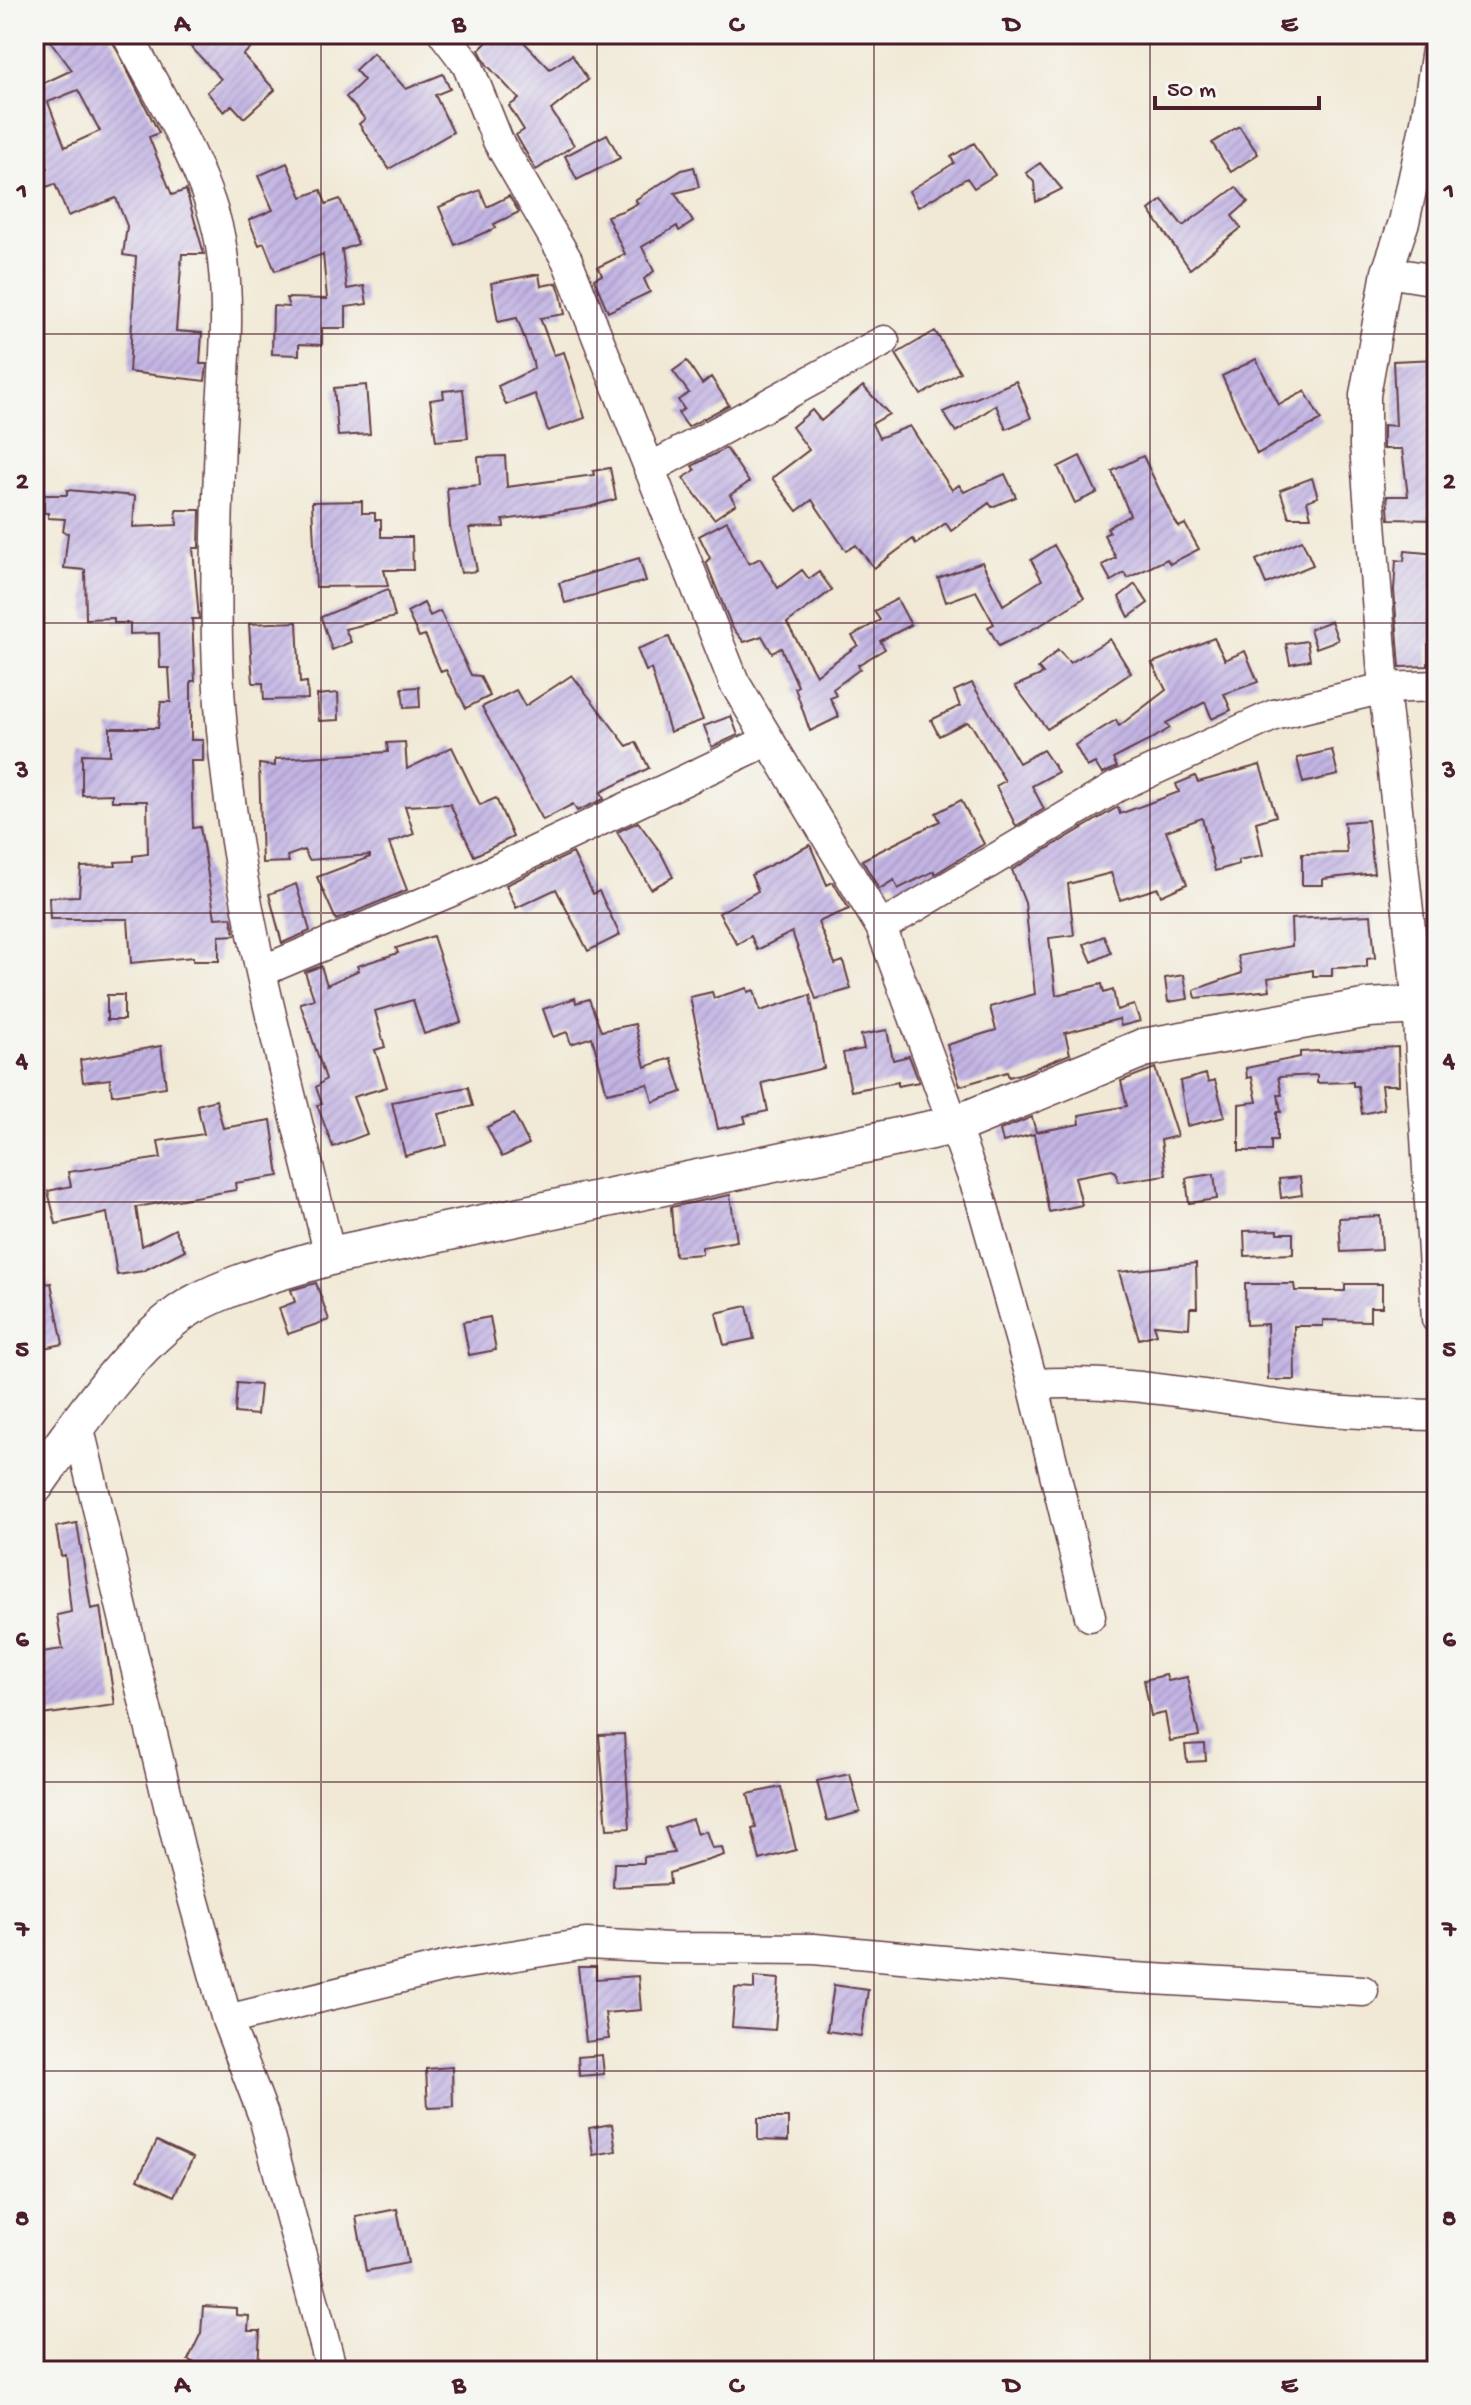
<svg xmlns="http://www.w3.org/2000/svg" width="1471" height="2405" font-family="'Gochi Hand',sans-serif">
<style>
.building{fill:url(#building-hatch);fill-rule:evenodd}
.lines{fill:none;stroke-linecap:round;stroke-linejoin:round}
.minor-casing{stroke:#633d44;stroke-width:33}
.major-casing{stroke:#633d44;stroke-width:41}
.minor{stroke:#fff;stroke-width:30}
.major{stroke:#fff;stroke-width:38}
.grid{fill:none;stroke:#4a1f2b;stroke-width:2;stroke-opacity:0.55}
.neatline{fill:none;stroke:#4a1f2b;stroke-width:3}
.grid-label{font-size:26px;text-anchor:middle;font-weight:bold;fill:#4a1f2b}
</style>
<defs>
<pattern id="building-hatch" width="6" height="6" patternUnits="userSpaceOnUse" patternTransform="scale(2)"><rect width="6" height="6" fill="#c2b4e3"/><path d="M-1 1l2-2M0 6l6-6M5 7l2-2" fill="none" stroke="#a89ac3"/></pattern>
</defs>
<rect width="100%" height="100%" fill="#f6f6f2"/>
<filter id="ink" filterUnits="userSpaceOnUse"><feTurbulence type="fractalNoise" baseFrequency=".0125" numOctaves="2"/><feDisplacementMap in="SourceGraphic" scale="16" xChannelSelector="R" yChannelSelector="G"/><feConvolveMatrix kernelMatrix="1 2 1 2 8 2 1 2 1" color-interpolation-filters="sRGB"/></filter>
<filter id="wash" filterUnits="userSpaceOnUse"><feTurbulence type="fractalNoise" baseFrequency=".006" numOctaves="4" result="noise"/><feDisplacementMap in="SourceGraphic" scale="32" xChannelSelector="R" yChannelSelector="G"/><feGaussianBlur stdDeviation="1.8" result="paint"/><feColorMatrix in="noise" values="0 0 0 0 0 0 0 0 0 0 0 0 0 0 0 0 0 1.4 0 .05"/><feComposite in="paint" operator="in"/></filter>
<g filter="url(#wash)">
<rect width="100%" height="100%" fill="#f1e9d5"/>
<g id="blocks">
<path class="building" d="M45,34h64l50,99 -10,4 23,58 14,-5 18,64h-22l-6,77 26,2 -2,31h7l-2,17 -76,-9 7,-115 -13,-2 4,-29 -11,-28 -48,18 -13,-32 -21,7v-17l14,-5 -14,-39v-62l8,16 30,-14zM78,90l22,41 -35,16 -17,-45z
M179,34h87l-23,21 32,35 -31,28 -12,-13 -8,7 -17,-20 14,-13z
M495,34h21l34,35 22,-14 16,25 -37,30 23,35 -38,25 -20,-35 8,-5 -15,-24 10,-7 -32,-34 -8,-15z
M373,53l33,36 37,-15 7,15 -15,6 18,37 -64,37 -30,-45 6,-5 -19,-22 18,-17 -9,-10z
M1239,126l19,28 -27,18 -19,-29z
M607,134l13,24 -43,22 -12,-24z
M974,143l21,32 -21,13 -7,-10 -49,29 -9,-16 45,-28 -3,-6z
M287,163l15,34 19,-7 5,14 14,-5 18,45 -16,6 5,39 17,-3 3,18 -21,3v21h-24v17l-23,-1v11l-27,-1 1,-48 16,1 -3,-9 41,1 -4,-45 -48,17 -11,-28 -5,2 -10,-25 24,-10 -15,-34z
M1040,163l22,26 -26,13 -2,-20 -8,-9z
M694,167l5,20 -24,6 18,29 -14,9 -2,-5 -35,21 12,24 -10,8 6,13 -42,20 -14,-33 8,-4 -4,-8 27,-13 -18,-38 18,-6 13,-7 -3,-3 47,-30z
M1236,187l12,15 -16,14 9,12 -51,41 -41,-59 13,-10 21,26z
M480,190l7,17 22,-11 10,16 -25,12 2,4 -41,17 -16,-38z
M539,274l2,12 16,-3 4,12 4,19 -25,4 14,37 10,-3 21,66 -37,13 -13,-37 -29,11 -8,-19 36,-17 -1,-7 -16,-44 -19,4 -7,-39z
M935,331l25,41 -39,23 -25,-41z
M1256,359l23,46 26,-14 16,29 -64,34 -35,-78z
M1437,359v161l-48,-1 -2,-23h21l-6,-47h-19v-24l13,1 -3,-65z
M687,361l15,23 9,-7 18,28 -41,22 -10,-14 6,-4 -6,-9 11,-7 -16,-22z
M1016,381l15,37 -25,11 -10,-24 -40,27 -13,-20z
M366,385l4,49 -32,2 -4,-48z
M863,386l26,28 -17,10 7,14 31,-12 42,64 7,-5 5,7 41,-18 11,23 -24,10 -3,-4 -38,28 -5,-8 -30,21 -3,-5 -39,29 -18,-23 -10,6 -34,-51 -15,11 -25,-33 37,-28 -17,-23 20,-17 9,11z
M463,389l5,49 -32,3 -6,-41 14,-2 -1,-7z
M726,448l23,34 -19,13 6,9 -22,15 -31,-41 12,-8 -3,-4z
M505,456l2,31 87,-12 -1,-4 17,-3 6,31 -30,9 -83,12 1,7 -35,1 8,43 -16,2 -11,-47 -3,-38 33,-3 -2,-28z
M1080,456l17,37 -22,10 -17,-36z
M1143,456l30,62 6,9 6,-3 14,25 -29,15 -3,-5 -39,19 -4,-5 -13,8 -9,-16 14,-7 -12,-23 6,-3 -3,-4 23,-13 -18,-44z
M1312,478l6,19 -11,4 4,16h-22l-9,-27z
M67,490l68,6 -2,31 44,-2 -1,-15h24l-1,38h-6l6,71h-7l3,62h-4v59h12v21h-12l2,67 7,-1 15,91 16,-1 4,18 -16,1v25h-26v-4l-62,6 -3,-44h-78l-1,-22 30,-1 2,-29 35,-1 -1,-4 18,-1v-5l15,-2 -1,-53h-35v-7l-30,1v-41l28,1v-27h48l3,-26h10l-2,-34h-9l-1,-35 -29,1v-11h-16v-5l-28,1 -1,-49 -21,-2 4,-35 -5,-1 2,-13 -17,-1v-5h-4v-18h23z
M362,501v12h13v7h6v17h31l1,33h-29l4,16 -72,1 -4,-85z
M727,521l22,43 11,-6 18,30 24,-18 7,9 10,-7 13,18 -45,33 29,52 42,-30 -6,-9 28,-16 -6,-9 23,-12 14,26 -31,16 5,8 -27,16 2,4 -27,20 3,7 -6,2 9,19 -29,14 -15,-43 3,-2 -17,-38 -9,5 -10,-17 -18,6 -12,-15 -26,-65 4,-4 -11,-22z
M1302,540l11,25 -47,19 -10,-24z
M1054,545l30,53 -45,28 -40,20 -11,-19 6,-3 -18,-33 -30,11 -8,-24 44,-16 21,43 39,-25 -11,-20z
M1405,551l32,3 -2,91h-7v21l-28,1 -6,-77 2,-30 8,1z
M639,558l7,23 -81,22 -6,-20z
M1135,584l13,19 -19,14 -10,-20z
M388,589l7,28 -50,12 6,13 -19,8 -11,-33z
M424,603l6,13 10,-5 31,64 9,1 10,20 -24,12 -20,-38 -5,2 -16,-37 -6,2 -12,-25z
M1331,621l7,19 -22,8 -6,-19z
M297,622l3,61 7,-1 1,17 -44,1 -1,-17h-10l-4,-59z
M669,637l34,83 -33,12 -19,-63 -5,2 -9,-22z
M1214,638l11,22 20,-9 13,31 -34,12 7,16 -19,9 -7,-17 -39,21 4,5 -18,11 -39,20 4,8 -15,7 -7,-11 -8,4 -12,-22 41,-25 3,6 47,-36 -14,-27z
M1110,639l21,34 -84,56 -32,-43 28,-12 -5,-6 20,-18 12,13z
M1307,641l3,19 -20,4 -4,-20z
M572,675l55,71 9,-4 13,26 -48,24 3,7 -27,12 -4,-7 -30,16 -61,-113 34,-17 9,16z
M972,683l47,80 24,-13 15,22 -26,14 12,23 -28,17 -20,-40 9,-5 -33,-55 -5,-4 -28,14 -8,-16 29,-14 -6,-15z
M419,687l1,20 -16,1 -2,-20z
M338,693l1,27 -20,1 -2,-26z
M731,716l7,19 -26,12 -8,-21z
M405,742l2,27 45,-22 28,58 16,-7 17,39 -39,19 -24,-52 -45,2 9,28 -25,9 18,47 -71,30 -19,-43 53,-20v-2l-61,5 -5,-10 -17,6 2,6 -27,1 -3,-99 16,2v-7l113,-7 -1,-9z
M1332,750l6,25 -35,8 -6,-25z
M1260,765l16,51 -20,6 7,33 -25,5 1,4 -24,7 -13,-53 -36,13 21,53 -26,12 -3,-8 -38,12 -9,-27 -43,11 6,51 -25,3 7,57 46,-11 2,9 9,-3 4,20 17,-5 6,16 -19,5 -2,-7 -54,14 5,21 -47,19 -14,4 -2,-5 -47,14 -13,-41 49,-15 -6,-23 45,-13 -10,-91 -13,-33 106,-63 2,7 59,-22 -3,-8 19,-8 3,6z
M961,800l23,44 -49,30 -1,-3 -36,18 -4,-9 -15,9 -17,-29 78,-39 -4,-8z
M1368,820l6,53 -51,6v6h-21v-31l45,-1 -3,-31z
M638,822l23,31 12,24 -22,12 -34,-57z
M810,845l17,40 6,-3 16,27 -31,13 17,42 8,-3 8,28 -35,10 -24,-67 -35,18 -6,-14 -14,8 -18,-31 39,-22 -7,-16z
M573,853l20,41 6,-3 21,44 -32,16 -32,-62 -40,19 -10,-23z
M296,884l14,47 -28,12 -13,-49z
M1371,915l4,43 -8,1v8l-35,1v8h-19v-6l-45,8 2,12 -74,8 -2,-8 48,-17 -4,-17 54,-10 -1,-27z
M433,936l28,86 -37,12 -11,-34 -38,11 10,36 -10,3 12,37 -34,10 14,37 -34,13 -16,-42 5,-1 -6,-17 10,-8 -26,-76 14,-4 -9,-27 16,-6 6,19 32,-15 -2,-4 41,-13 -2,-5z
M1104,936l7,17 -19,9 -8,-18z
M1184,975l4,24 -20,3 -3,-24z
M747,988l1,4 6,-2 6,21 50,-16 14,73 -62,15 6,28 -24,5 2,7 -28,6 -28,-132 22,-5 2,6z
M107,995h17v25h-17z
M575,998l1,5 13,-4 12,32 34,-7 10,43 26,-9 11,34 -29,10 -5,-18 -41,9 -15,-56 -21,7 -4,-12 -14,5 -10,-28z
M887,1030l6,30 16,-4 10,26 -21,4v-4l-47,9 -8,-38 21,-4 -3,-14z
M161,1046l5,41 -54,8 -2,-16 -27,3 -3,-22z
M1398,1047l1,38h-18l3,24 -22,5 -4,-28h-5v-4l-36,1v-8l-39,2 4,18h-4l3,17h-4v28h-6v11h-32v-47l18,-2 -5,-25 -5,1 -1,-10 54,-11v-5z
M1155,1068l22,68 -16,4 5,35 -47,7 -3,-10 -4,-2 -37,7 7,28 -33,7 -15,-78 -31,8 -3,-12 32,-13 4,15 44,-8 -1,-9 48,-9 -6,-25z
M1206,1074l2,8 7,-2 10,37 -38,9 -7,-45z
M468,1087l5,19 -34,8 8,31 -42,11 -13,-54z
M216,1100l7,28 48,-8 8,56 -44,7 1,7 -100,17 6,39 33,-17 10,21 -42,21 -26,4 -10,-62 -51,11 -8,-33 23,-5 -3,-14 93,-14 -3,-17 46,-7 -7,-29z
M514,1114l15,30 -27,13 -15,-30z
M1214,1174l3,25 -28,4 -3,-25z
M1300,1177l2,18 -21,3 -2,-19z
M730,1195l7,46 -35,6v7l-27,2 -4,-49z
M1380,1216l2,34 -41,2 -2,-34z
M1278,1230v3h15v21l-48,2 -1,-25z
M1196,1263l1,45h-7l-1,20 -35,-3 3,9 -18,5 -20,-67z
M51,1283l12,61 -29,6v-64z
M316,1283l13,37 -41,14 -9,-26 16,-6 -4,-12z
M1245,1284h49l1,7h50v-7h37v23h-12v14l-47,-1v6h-29l1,54h-27l-1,-56 -21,1z
M747,1306l7,33 -30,6 -8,-32z
M490,1317l6,33 -27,5 -6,-33z
M237,1383l23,2 -3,30 -22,-2z
M77,1523l14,86 9,-2 15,98 -81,11v-63l29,-4 -6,-34 14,-3 -6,-57 -4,1 -5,-29z
M1166,1675l2,6 19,-4 12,59 -29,5 -5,-28 -14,3 -7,-36z
M624,1734l6,94 -23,1 -8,-94z
M1205,1744l1,17 -19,1 -2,-17z
M850,1774l10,38 -33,9 -10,-40z
M781,1787l15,63 -36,10 -8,-31 4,-1 -8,-34z
M692,1819l5,15 9,-3 6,17 10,-1 2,8 -55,18 1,11 -57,3 1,-24h30v-6l30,-4 -9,-25z
M578,1967h18v12l42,-3 3,34 -36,3 4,26 -23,3z
M754,1977l25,2 -4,51 -43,-3 3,-39 19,1z
M834,1985l34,5 -7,46 -34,-5z
M602,2055l2,19 -25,2 -1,-19z
M452,2067l1,40 -25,1 -2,-39z
M758,2118h30v23l-30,-1z
M612,2124l4,27 -23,4 -4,-27z
M157,2141l36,17 -19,38 -36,-17z
M397,2209l11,54 -42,8 -10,-54z
M203,2306l33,2v7l13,1 -1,15h12l-2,36 -52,-2 -1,3 -17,-8 13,-27z"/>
</g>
</g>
<g filter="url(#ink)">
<use href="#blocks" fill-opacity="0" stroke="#633d44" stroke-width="2"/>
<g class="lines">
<defs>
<path id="minor" d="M127,34c32,62 80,137 93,206 12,66 3,136 0,202 -4,102 -7,206 4,308 17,171 66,339 106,506
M444,34l23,30 31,77 69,119 167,422 147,245 99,269 53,188 57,232
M1437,50l-11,72 -22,100 -17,50 -22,123v51l19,242 34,316 19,315
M1387,272l50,8
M649,469l235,-128
M881,927l235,-140 158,-72 110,-27 53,-2
M262,971l187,-79 318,-151
M1033,1384c93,-6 184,15 275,25 43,5 86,5 129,6
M78,1425l102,426 47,169 37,97 68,254
M227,2020l221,-54 138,-22 84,4 144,1 303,28 246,14"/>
<path id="major" d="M34,1486c38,-54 100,-146 157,-180 43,-24 92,-36 139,-50l625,-131 188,-77 226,-40 68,-4"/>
</defs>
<use href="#minor" class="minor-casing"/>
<use href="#major" class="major-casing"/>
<use href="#minor" class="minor"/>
<use href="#major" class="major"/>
</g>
</g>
<path class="grid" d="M321,34v2337M597,34v2337M874,34v2337M1150,34v2337M34,334h1403M34,623h1403M34,913h1403M34,1202h1403M34,1492h1403M34,1782h1403M34,2071h1403"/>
<rect width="1471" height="2405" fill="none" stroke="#f6f6f2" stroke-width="88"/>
<path d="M1155 96v12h164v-12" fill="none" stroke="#4a1f2b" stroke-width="4"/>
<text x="1167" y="96" font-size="24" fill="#4a1f2b" stroke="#f6f6f2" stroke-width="6" paint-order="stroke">50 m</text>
<rect x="44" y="44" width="1383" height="2317" class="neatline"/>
<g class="grid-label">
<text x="182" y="31">A</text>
<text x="459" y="31">B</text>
<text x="736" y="31">C</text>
<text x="1012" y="31">D</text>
<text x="1289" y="31">E</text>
<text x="22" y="198">1</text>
<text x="1449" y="198">1</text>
<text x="22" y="488">2</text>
<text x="1449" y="488">2</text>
<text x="22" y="777">3</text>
<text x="1449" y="777">3</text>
<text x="22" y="1067">4</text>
<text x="1449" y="1067">4</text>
<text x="22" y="1356">5</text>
<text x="1449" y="1356">5</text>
<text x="22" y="1646">6</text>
<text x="1449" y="1646">6</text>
<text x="22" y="1936">7</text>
<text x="1449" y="1936">7</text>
<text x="22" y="2225">8</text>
<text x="1449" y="2225">8</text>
<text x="182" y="2392">A</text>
<text x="459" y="2392">B</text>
<text x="736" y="2392">C</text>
<text x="1012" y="2392">D</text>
<text x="1289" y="2392">E</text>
</g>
</svg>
